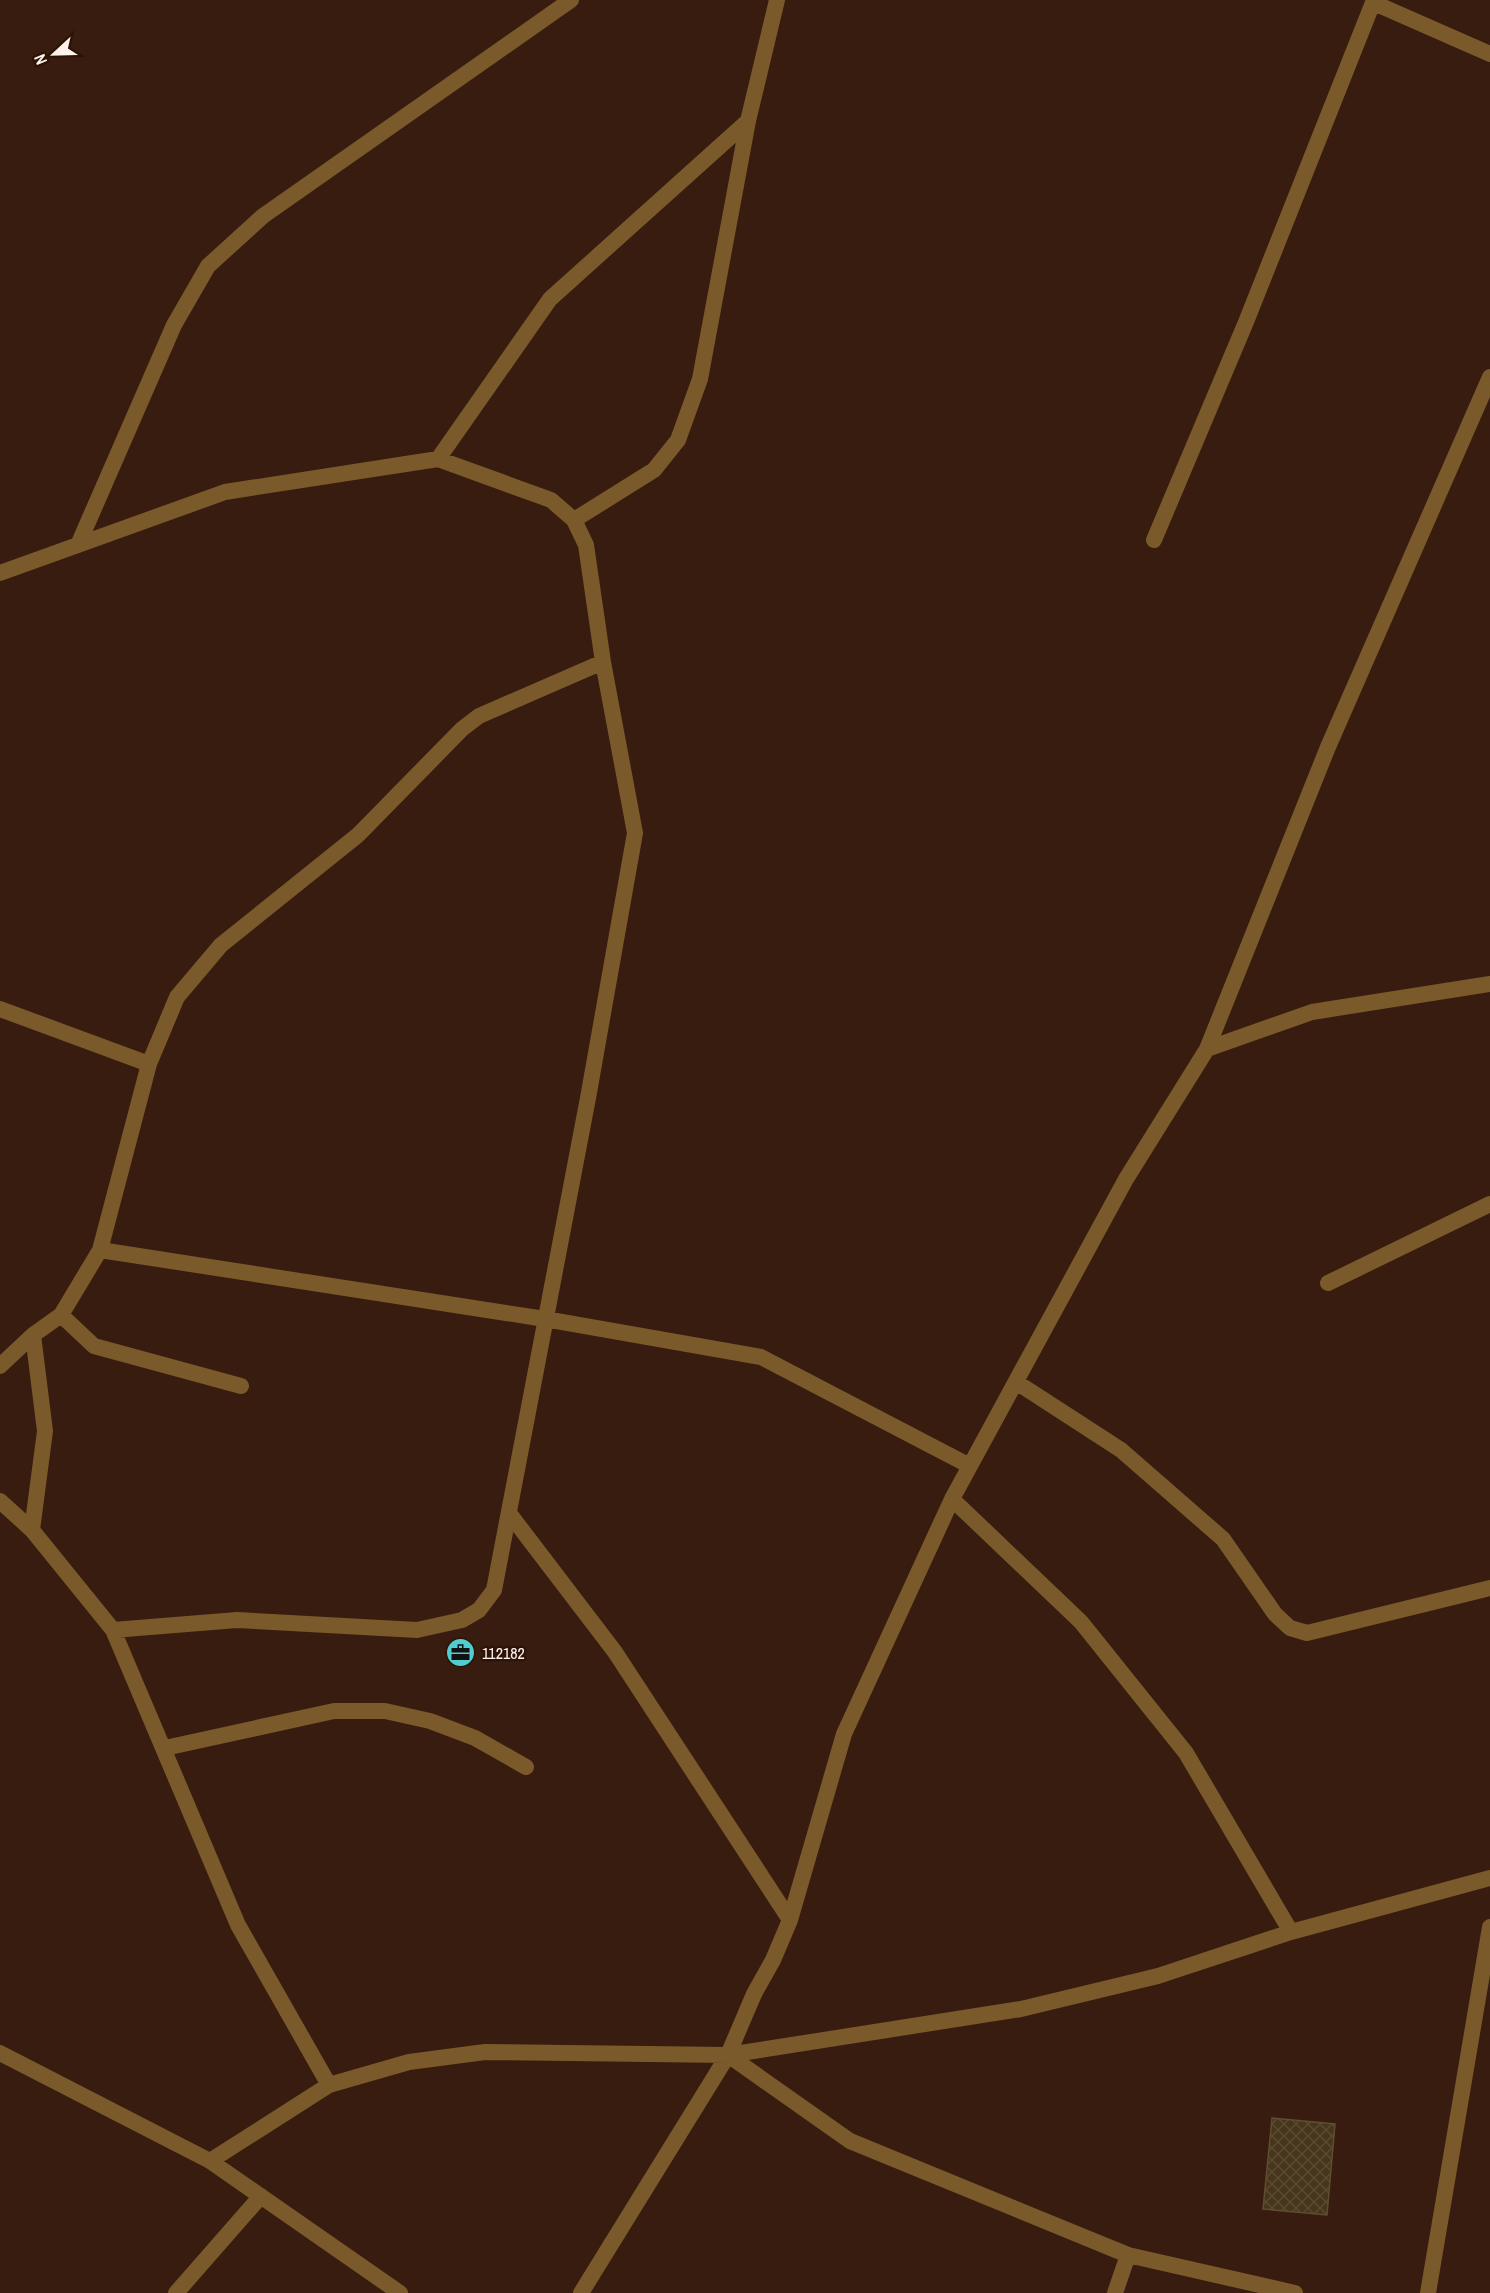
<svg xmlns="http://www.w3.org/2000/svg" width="1490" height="2293" font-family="'Archivo Narrow',sans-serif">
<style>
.building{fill:url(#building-cross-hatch);stroke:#5f4d31;stroke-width:1.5}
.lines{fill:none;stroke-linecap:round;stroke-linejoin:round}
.minor{stroke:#7a592b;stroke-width:16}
.labels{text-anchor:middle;stroke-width:4.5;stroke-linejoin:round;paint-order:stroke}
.poi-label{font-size:16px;fill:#fef2ed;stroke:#2d1306;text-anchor:start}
</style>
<defs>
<pattern id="building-cross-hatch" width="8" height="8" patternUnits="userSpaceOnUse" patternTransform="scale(1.5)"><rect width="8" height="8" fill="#47361b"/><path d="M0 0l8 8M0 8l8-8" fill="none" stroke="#594a31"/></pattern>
</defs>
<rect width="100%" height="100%" fill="#371c0f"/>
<path class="building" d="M1272,2118l63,6 -8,91 -64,-6z"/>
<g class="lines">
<path class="minor" d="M1374,3l116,51
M438,459l112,-160 198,-178
M574,520l80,-50 24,-30 22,-61 48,-258 29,-121
M1154,540l92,-218 128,-322
M78,545l96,-220 34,-59 55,-50 308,-216
M0,573l225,-81 213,-33 113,41 23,20 12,25 17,117 32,171 -47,265 -94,492 -15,20 -17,10 -45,10 -180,-10 -124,10
M0,1009l149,55
M1207,1049l121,-302 162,-370
M100,1250l445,69 216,38 209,109
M1328,1283l162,-79
M61,1315l33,31 147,40
M0,1366l33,-31 28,-20 39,-65 49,-186 28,-67 44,-52 137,-110 104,-106 17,-13 124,-54
M1016,1382l105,68 102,89 52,75 15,14 17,5 183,-45
M952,1499l129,123 105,131 105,179
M0,1501l32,29 81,100 125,295 91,160
M509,1513l106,139 175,268
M32,1530l13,-99 -12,-96
M165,1748l169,-37h51l45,10 45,17 51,29
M0,2053l210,108 190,132
M728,2055l122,86 278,114 167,38
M210,2161l119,-76 80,-23 76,-10 243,3 293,-46 137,-33 133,-44 199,-54
M176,2293l85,-97
M581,2293l147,-238 26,-61 19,-34 17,-40 54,-186 108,-235 174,-320 81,-130 105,-37 178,-28
M1115,2293l13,-38
M1428,2293l62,-366"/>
</g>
<defs>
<symbol id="office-disc" viewBox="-11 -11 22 22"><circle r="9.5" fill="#52ccd0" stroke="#2d1306"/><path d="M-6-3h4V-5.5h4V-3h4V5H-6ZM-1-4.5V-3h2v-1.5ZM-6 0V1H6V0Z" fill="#111"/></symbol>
</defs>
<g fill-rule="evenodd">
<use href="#office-disc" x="444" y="1636" width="33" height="33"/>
</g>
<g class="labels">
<g class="poi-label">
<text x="482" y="1659">112182</text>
</g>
</g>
<g transform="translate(54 54) rotate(248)" stroke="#2d1306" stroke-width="4.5" paint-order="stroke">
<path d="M0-4.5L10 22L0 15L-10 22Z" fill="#fef2ed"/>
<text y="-9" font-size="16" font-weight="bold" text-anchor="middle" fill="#fef2ed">N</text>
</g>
</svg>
